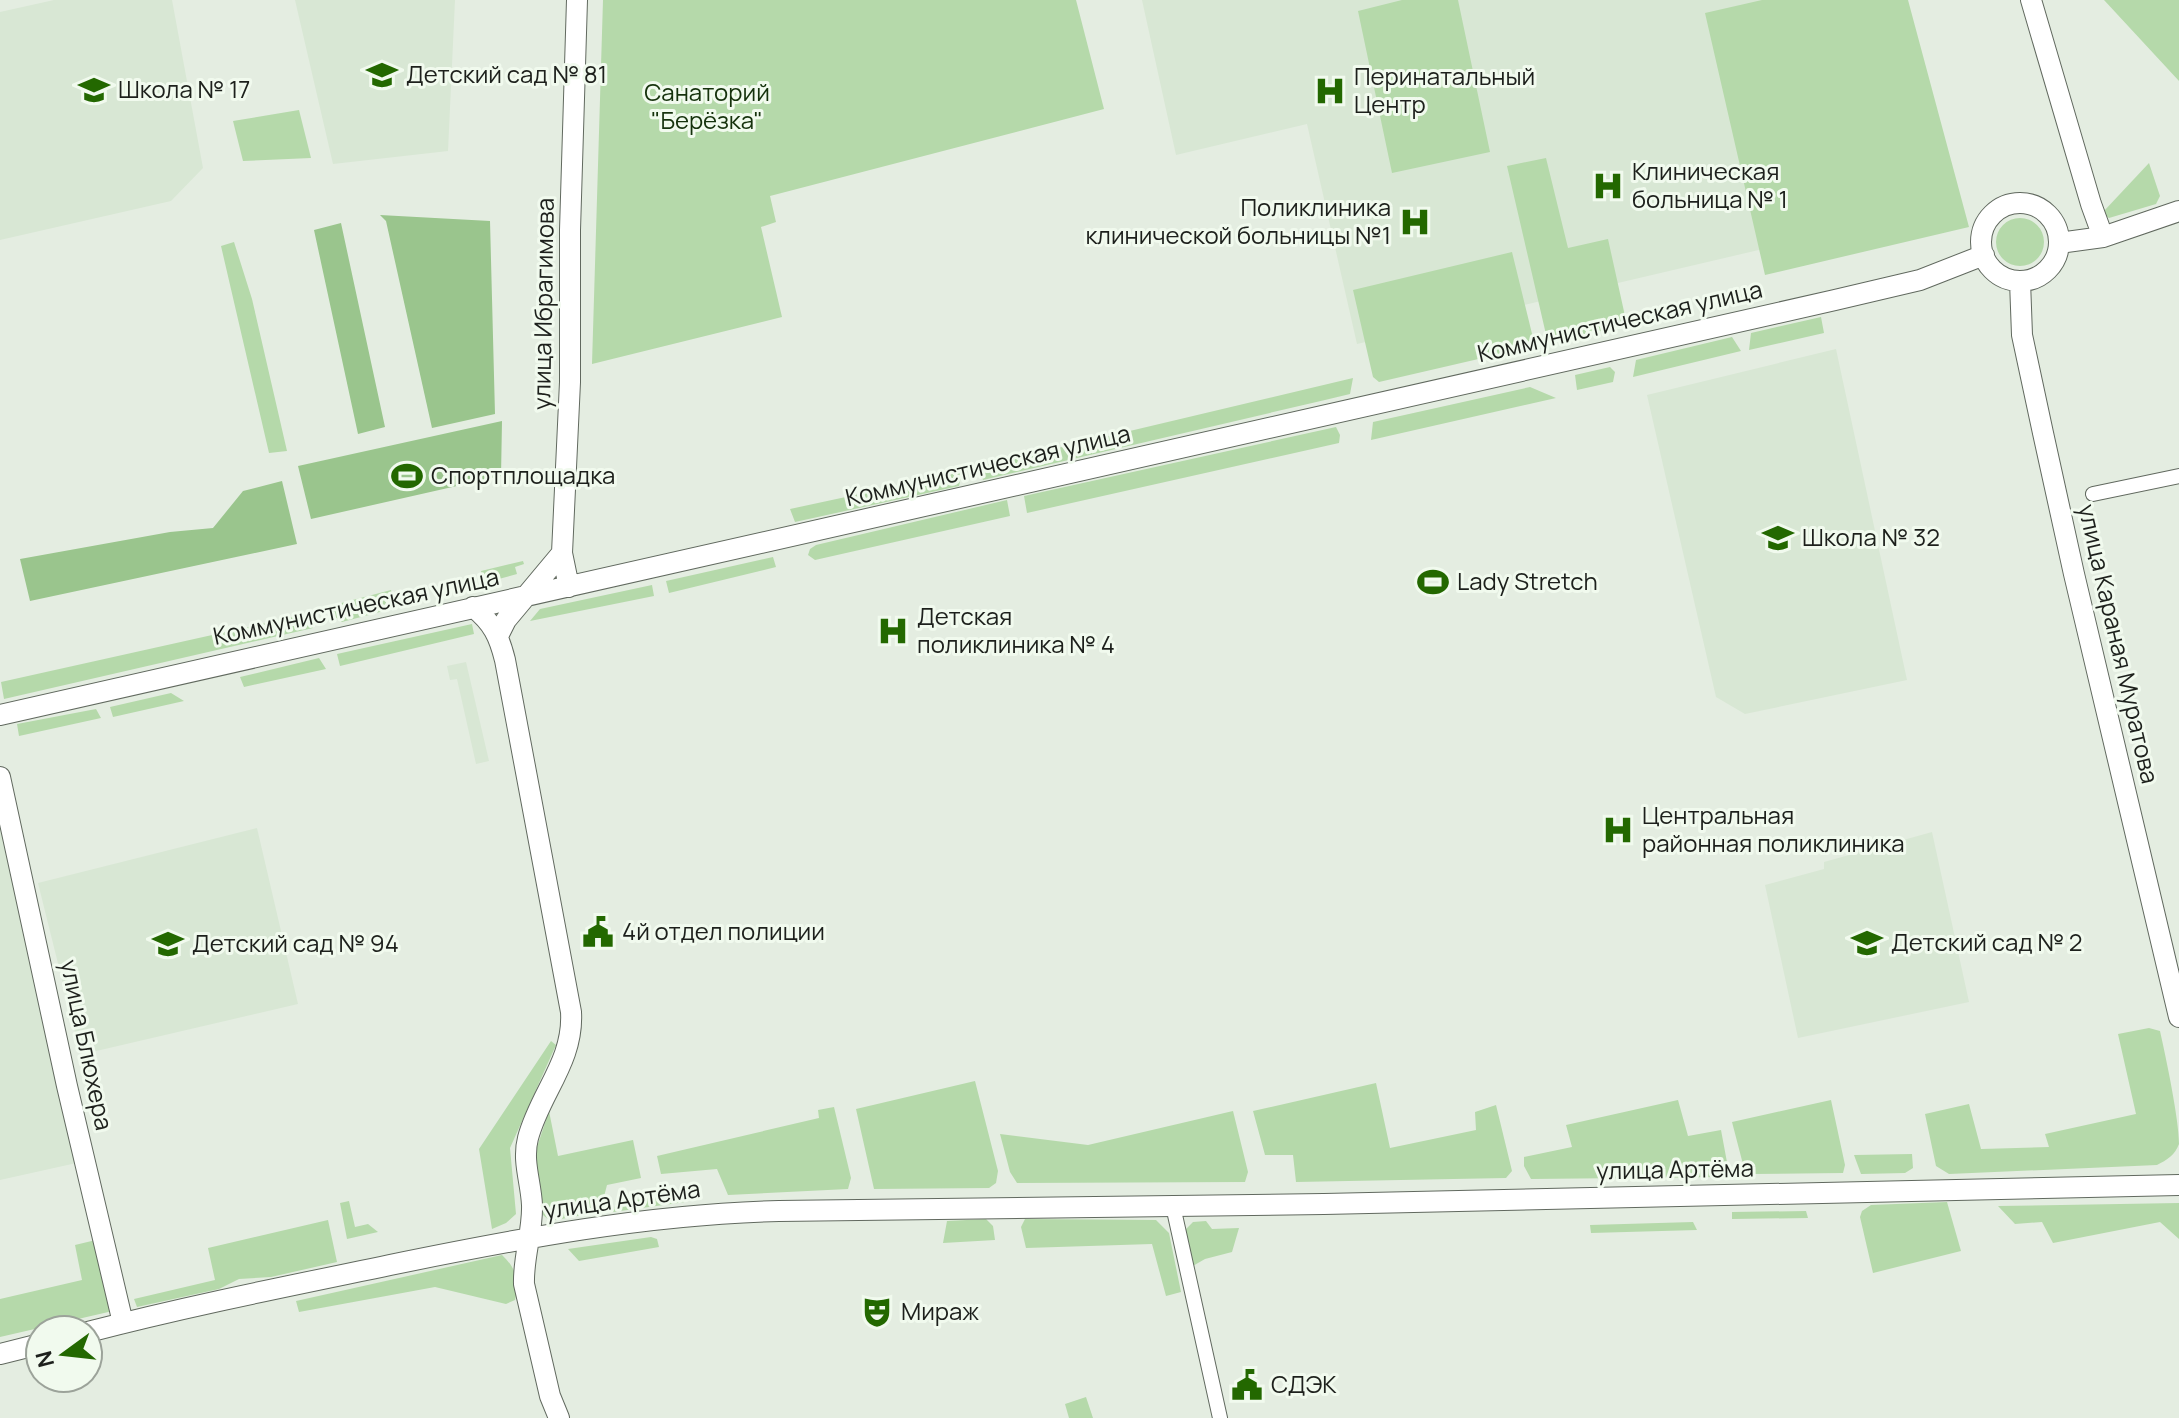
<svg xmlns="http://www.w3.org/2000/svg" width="2179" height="1418" font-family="Manrope,sans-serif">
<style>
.built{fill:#d8e7d4}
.green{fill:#b5d9aa}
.forest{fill:#9ac58d}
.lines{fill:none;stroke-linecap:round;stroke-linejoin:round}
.street-casing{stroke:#61695f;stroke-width:16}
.secondary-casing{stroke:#61695f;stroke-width:22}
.street{stroke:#fff;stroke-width:14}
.secondary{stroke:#fff;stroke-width:20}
.labels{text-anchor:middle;stroke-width:6;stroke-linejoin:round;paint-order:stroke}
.poi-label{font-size:24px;fill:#1d201c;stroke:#f1faee;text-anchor:start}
.park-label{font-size:24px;fill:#15320c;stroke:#f1faee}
.street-label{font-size:24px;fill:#1d201c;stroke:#f1faee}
</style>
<rect width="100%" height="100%" fill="#e4ede1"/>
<path class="built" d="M54,0h118l31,168 -32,33 -171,39v-228z
M295,0h160l-7,151 -115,13z
M1142,0h706l56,216 -547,128 -50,-220 -131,31z
M1836,349l71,331 -162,34 -29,-17 -69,-302z
M466,662l23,99 -13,3 -19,-85 -7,1 -3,-14z
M0,798l81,364 -81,18z
M257,828l41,176 -206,48 -15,-12 -39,-157z
M1932,832l37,170 -171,36 -33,-153 59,-16v-7z"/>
<path class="green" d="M603,0h473l28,109 -334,87 6,26 -15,5 21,90 -190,47z
M1402,0h56l32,152 -98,21 -34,-162z
M1762,0h146l61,227 -204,48 -60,-262z
M2104,0h75v81z
M299,110l12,48 -68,3 -10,-40z
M1546,158l22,90 40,-9 19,86 -79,18 -41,-177z
M2149,163l11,33 -4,8 -47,14 -3,-2 -2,-5z
M1996 242a24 24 0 1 1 48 0a24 24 0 1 1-48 0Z
M234,242l18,57 35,152 -18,2 -48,-207z
M1512,252l23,94 -156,36 -6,-5 -20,-87z
M1821,317l3,16 -75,17 2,-17z
M1732,337l9,14 -108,26 3,-17z
M1610,367l5,5 -2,10 -36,8 -2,-15z
M1353,378l-3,16 -25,6 -342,80 -5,-13z
M1530,387l26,11 -185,42 2,-18z
M1336,427l4,8 -1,8 -312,70 -3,-17z
M962,472l-3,14 -164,36 -5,-13z
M1007,500l3,16 -195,44 -7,-5 2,-6 6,-4z
M773,557l3,10 -107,26 -3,-12z
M523,561l1,3 -9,3 2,7 -33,9 -3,-12z
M652,585l2,11 -124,25 10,-12z
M391,590l4,18 -53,14 -8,-6 -4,-10z
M316,612l-3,16 -309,71 -3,-17z
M472,624l2,10 -134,32 -3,-12z
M319,658l7,11 -82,18 -4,-10z
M171,693l13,8 -71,16 -3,-10z
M96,709l5,9 -82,18 -2,-12z
M2149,1028l11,3c6,27 19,88 19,113 -4,11 -12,16 -22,21l-208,9 -13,-8 -11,-52 44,-10 12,45 68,-2 -4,-13 91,-20 -18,-80z
M551,1041l5,4 -46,103 6,66 -10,9 -14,6 -13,-80z
M975,1081l23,90 -2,12 -7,5 -115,1 -18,-80z
M1376,1083l14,65 86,-18 -1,-18 21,-7 16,66 -6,7 -210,4 -3,-27h-28l-12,-44z
M1678,1100l10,36 33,-6 8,43 -4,4 -194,2 -7,-13v-9l48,-10 -6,-22z
M1831,1100l14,65 -2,8 -91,1 -7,-2 -13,-50z
M834,1107l17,71 -3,11 -120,6 -11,-26 -56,5 -4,-18 162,-38 -1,-8z
M549,1111l9,45 75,-16 8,38 -34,7 -7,27 -50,9 -7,-6 -9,-59z
M1233,1111l15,61 -3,10 -228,1 -7,-11 -10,-38 88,11z
M1912,1154l1,14 -8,5 -44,1 -7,-19z
M683,1193l2,9 -72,10 3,-9z
M349,1201l6,26 13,-3 10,8 -31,7 -7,-36z
M1947,1202l14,49 -88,22 -13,-56 2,-6 9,-6z
M2179,1203v36l-19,-17 -107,21 -11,-21 -27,2 -17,-18z
M1806,1211l2,7 -76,1v-7z
M986,1219l7,7 2,14 -52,3 4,-22z
M1025,1219l131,1 13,13 12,59 -15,4 -14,-52 -126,4 -5,-21z
M328,1220l9,42 -66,15 -32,2 -20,10 -82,18 -3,-8 81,-19 -7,-32z
M1206,1221l6,8 27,-1 -7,24 -27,7 -14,8 -7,-36 9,-9z
M1693,1222l4,8 -106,3 -1,-8z
M651,1237l6,2 2,8 -80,14 -11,-12z
M100,1239l17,71 -117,27v-38l82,-19 -7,-35z
M502,1255c14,13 18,26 13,45l-9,4 -71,-17 -136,25 -3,-11z
M1086,1397l7,21h-24l-4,-14z"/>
<path class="forest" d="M380,215l110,6 5,193 -63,14 -46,-207z
M341,223l44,204 -27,7 -44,-204z
M502,421l-1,55 -190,43 -13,-53z
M282,481l15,63 -267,57 -10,-42 150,-27 43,-4 30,-37z"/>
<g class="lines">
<defs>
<path id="street" d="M2093,494l86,-18
M1173,1206l47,212"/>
<path id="secondary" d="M2031,0l60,204 12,33
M1981 242a39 39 0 1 1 78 0a39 39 0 1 1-78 0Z
M2059,243l44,-6 76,-26
M2020,281l2,54 21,98 31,141 105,443
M569,587l-7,-34 8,-171v-152l7,-230
M473,607c20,16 26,29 32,53l66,352c3,49 -31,81 -43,126 -6,23 3,44 4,67 1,26 -9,52 -8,79l26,112 9,22
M499,634l7,-14 56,-67
M0,715l1835,-415 85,-20 64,-25
M0,777l67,309 56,237
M88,1332c100,-26 201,-46 302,-67 127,-26 258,-51 389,-54l545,-7 855,-19
M0,1354l40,-10"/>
</defs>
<use href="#street" class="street-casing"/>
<use href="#secondary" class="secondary-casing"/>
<use href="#street" class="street"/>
<use href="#secondary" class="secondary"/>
</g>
<defs>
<symbol id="school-bare" viewBox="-9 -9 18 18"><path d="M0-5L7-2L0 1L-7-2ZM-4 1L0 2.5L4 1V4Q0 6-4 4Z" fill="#236800" stroke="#f1faee" stroke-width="2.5" paint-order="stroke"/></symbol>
<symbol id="hospital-bare" viewBox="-9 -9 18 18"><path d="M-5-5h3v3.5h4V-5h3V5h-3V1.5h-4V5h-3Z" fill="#236800" stroke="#f1faee" stroke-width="2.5" paint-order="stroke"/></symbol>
<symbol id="stadium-bare" viewBox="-9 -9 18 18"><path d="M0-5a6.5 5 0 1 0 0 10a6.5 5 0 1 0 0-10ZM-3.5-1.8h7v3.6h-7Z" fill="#236800" stroke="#f1faee" stroke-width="2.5" paint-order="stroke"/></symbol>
<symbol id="civic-bare" viewBox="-9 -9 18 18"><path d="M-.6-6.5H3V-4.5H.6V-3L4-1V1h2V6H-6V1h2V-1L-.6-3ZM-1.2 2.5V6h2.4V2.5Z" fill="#236800" stroke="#f1faee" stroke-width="2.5" paint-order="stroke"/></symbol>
<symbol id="theatre-bare" viewBox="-9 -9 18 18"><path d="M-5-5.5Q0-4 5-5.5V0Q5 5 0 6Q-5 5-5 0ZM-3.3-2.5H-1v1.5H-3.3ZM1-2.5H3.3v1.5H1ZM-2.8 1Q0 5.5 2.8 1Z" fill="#236800" stroke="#f1faee" stroke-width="2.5" paint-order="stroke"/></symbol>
</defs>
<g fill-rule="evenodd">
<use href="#school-bare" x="360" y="53" width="44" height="44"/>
<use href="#school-bare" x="72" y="68" width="44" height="44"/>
<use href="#hospital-bare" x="1308" y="69" width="44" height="44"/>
<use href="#hospital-bare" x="1586" y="164" width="44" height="44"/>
<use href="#hospital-bare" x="1393" y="200" width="44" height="44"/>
<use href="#stadium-bare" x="385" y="454" width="44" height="44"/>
<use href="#school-bare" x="1756" y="516" width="44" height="44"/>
<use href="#stadium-bare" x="1411" y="560" width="44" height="44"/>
<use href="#hospital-bare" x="871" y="609" width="44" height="44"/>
<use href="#hospital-bare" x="1596" y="808" width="44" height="44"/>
<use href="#civic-bare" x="576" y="910" width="44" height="44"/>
<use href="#school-bare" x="1845" y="921" width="44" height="44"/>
<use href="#school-bare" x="146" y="922" width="44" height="44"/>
<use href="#theatre-bare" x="855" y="1290" width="44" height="44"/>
<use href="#civic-bare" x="1225" y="1363" width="44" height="44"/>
</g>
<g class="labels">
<g class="poi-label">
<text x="406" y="83">Детский сад № 81</text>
<text x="1354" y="85">Перинатальный<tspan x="1354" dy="28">Центр</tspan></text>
<text x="118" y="98">Школа № 17</text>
<text x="1632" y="180">Клиническая<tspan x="1632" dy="28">больница № 1</tspan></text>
<text x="1391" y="216" text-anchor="end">Поликлиника<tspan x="1391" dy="28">клинической больницы №1</tspan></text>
<text x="431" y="484">Спортплощадка</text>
<text x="1802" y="546">Школа № 32</text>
<text x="1457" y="590">Lady Stretch</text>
<text x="917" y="625">Детская<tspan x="917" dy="28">поликлиника № 4</tspan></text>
<text x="1642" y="824">Центральная<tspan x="1642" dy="28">районная поликлиника</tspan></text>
<text x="622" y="940">4й отдел полиции</text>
<text x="1891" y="951">Детский сад № 2</text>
<text x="192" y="952">Детский сад № 94</text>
<text x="901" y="1320">Мираж</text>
<text x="1271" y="1393">СДЭК</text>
</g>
<g class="park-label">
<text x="707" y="101">Санаторий<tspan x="707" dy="28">"Берёзка"</tspan></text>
</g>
<g class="street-label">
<text transform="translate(544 304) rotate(-89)" y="8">улица Ибрагимова</text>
<text transform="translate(1620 322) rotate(-13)" y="8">Коммунистическая улица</text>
<text transform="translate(988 466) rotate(-13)" y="8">Коммунистическая улица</text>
<text transform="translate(356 607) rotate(-12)" y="8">Коммунистическая улица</text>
<text transform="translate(2118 644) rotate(77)" y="8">улица Караная Муратова</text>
<text transform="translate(86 1045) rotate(78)" y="8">улица Блюхера</text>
<text transform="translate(1675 1170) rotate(-1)" y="8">улица Артёма</text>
<text transform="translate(622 1200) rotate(-8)" y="8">улица Артёма</text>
</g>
</g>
<g transform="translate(64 1354) rotate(255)"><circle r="38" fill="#f1faee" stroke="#9ca39a" stroke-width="2"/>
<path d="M0-6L14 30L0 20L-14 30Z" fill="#236800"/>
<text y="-12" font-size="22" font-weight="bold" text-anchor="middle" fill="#1d201c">N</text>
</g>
</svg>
